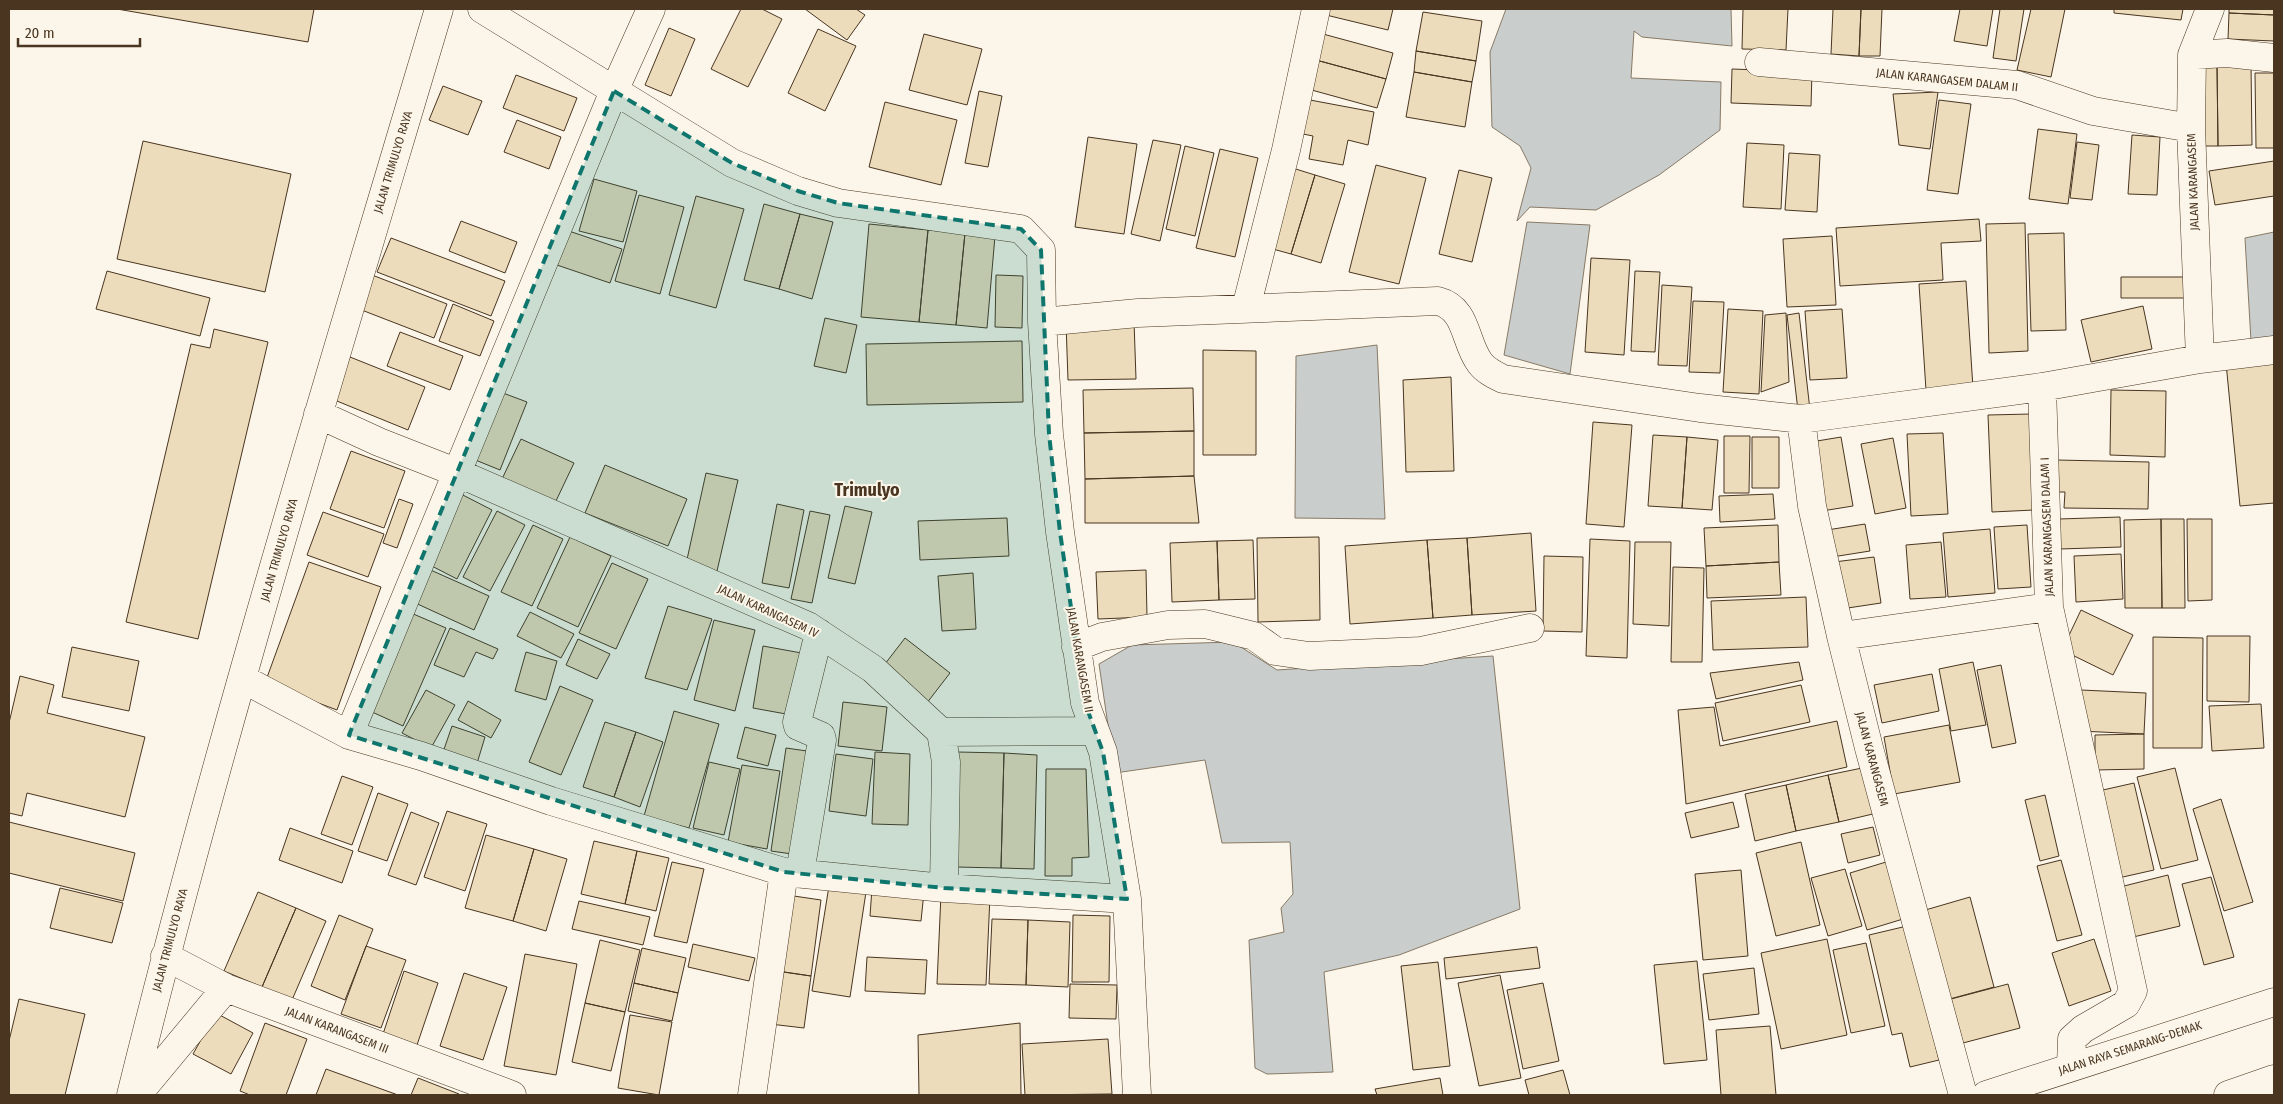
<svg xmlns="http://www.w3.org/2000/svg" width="2283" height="1104" font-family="'Fira Sans Condensed',sans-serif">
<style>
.water{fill:#c9cecd;stroke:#887966}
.building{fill:#ecdcbc;stroke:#4a3520}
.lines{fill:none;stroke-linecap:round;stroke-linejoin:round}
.minor-casing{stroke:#4a3520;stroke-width:29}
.highway-casing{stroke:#4a3520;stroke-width:29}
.minor{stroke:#fbf6e9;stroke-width:28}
.highway{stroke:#fbf6e9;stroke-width:28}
.marked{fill:#0f766e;fill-opacity:0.2;stroke:#0f766e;stroke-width:4;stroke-dasharray:10 6;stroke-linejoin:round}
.labels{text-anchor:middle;stroke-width:4;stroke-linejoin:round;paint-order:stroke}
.street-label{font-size:12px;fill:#4a3520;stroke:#fbf6e9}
.district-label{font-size:18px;font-weight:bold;fill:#4a3520;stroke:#fbf6e9}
</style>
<rect width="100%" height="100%" fill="#fbf6e9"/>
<path class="water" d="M1506,9h225l1,37 -90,-9 -8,-6 -3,47 90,4 -1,48 -61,45 -63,35 -66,-3 -13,14 14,-53 -11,-22 -28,-19 -2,-75z
M1527,222l63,3 -20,149 -66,-19z
M2274,232v107l-23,2 -6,-103z
M1377,345l8,174 -90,-1 1,-162z
M1233,642l44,28 216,-14 27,253 -121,46 -75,17 9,100 -66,2 -12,-6 -6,-128 35,-8 -3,-24 12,-14 -3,-52 -68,1 -17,-83 -90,13 -16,-109 33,-19z"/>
<path class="building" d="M117,9h197l-6,33z
M741,9h21l20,10 -34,68 -37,-18z
M805,9h51l9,6 -18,25z
M1328,9h65l-5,21 -62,-15z
M1743,9h45l-2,41 -44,-1z
M1833,9h28l-2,47 -28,-2z
M1861,9h21l-2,47h-21z
M1960,9h33l-6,37 -33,-5z
M2000,9h24l-8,52 -23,-3z
M2031,9h34l-14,68 -34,-7z
M2114,9h69l-2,11 -67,-7z
M2229,9h45v6l-45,-2z
M1423,12l59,9 -6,40 -60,-10z
M2229,13l45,2v26l-46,-2z
M669,28l26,11 -24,57 -26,-11z
M818,29l38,17 -31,65 -37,-18z
M924,34l58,15 -15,56 -58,-15z
M1323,34l70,19 -7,26 -70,-19z
M1416,51l60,10 -4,21 -58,-10z
M1316,60l70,19 -9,29 -69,-19z
M2200,64h17l1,82h-17z
M2217,64h34l1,81 -34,1z
M1732,69l80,3 -1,34 -80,-3z
M1414,72l58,10 -7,45 -59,-10z
M2255,73h19v75h-18z
M516,75l61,23 -13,33 -61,-23z
M443,86l39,15 -14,34 -39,-15z
M979,91l23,5 -14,71 -23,-4z
M1938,92l-8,57 -31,-4 -6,-51z
M1310,100l64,12 -6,33 -20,-5 -5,25 -34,-6 4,-23 -10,-2z
M1939,100l32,4 -13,90 -31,-4z
M885,102l72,18 -16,65 -72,-18z
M517,120l44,17 -12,32 -45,-17z
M2038,129l39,5 -9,70 -39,-5z
M2132,135l28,2 -3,58 -29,-1z
M1088,137l49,7 -13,90 -49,-7z
M1153,140l28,5 -21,96 -29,-7z
M143,141l148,33 -26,118 -148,-33z
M2077,142l22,3 -7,55 -22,-2z
M1747,143l37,2 -3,64 -38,-2z
M1185,146l29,7 -19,83 -29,-7z
M1220,149l38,9 -23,99 -39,-9z
M1789,153l31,2 -3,57 -32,-2z
M2274,161v35l-59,9 -6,-34z
M1376,165l50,13 -27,106 -50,-12z
M1286,166l29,9 -24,79 -29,-8z
M1459,170l33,8 -20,84 -33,-8z
M1315,175l30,9 -24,79 -30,-9z
M594,179l43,12 -14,51 -44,-11z
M639,195l45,12 -24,87 -45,-13z
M696,196l48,13 -28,99 -47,-13z
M764,204l36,10 -21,75 -35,-9z
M800,214l33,8 -21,77 -33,-10z
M1979,219l2,22 -40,2 2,37 -103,6 -4,-58z
M461,221l56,21 -12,31 -56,-22z
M2025,223l3,128 -39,2 -3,-129z
M869,224l59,6 -9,92 -58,-5z
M563,229l59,20 -12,34 -59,-20z
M928,230l37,3 -9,92 -37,-3z
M965,233l30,3 -8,92 -31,-3z
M2064,233l2,97 -35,1 -3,-97z
M1832,236l4,69 -49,2 -4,-68z
M391,238l114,43 -14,35 -114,-44z
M1591,258l39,2 -6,95 -39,-3z
M107,271l103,27 -10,38 -104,-27z
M1635,271l25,1 -5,80 -24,-1z
M372,275l75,29 -13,34 -75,-29z
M996,275l27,1 -1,52 -27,-1z
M2121,277h64v21h-64z
M1966,281l7,107 -47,2 -7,-106z
M1662,285l30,2 -5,79 -29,-1z
M1693,301l31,1 -4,71 -31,-1z
M453,304l41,17 -14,35 -41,-15z
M2143,306l9,43 -61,13 -10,-42z
M1728,309l35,2 -4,83 -36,-2z
M1842,309l5,69 -37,2 -5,-69z
M1786,313l3,69 -28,10 4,-77z
M1799,313l11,97 -12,1 -11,-96z
M825,318l32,7 -11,48 -32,-7z
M1134,321l2,58 -68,1 -2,-57z
M214,329l54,13 -70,297 -72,-17 65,-278 19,4z
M400,332l63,24 -13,34 -63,-24z
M1022,341l1,61 -156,3 -1,-61z
M1203,350l53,1v104h-53z
M350,357l75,30 -17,43 -76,-31z
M2274,358v145l-34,3 -14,-143z
M1451,377l3,94 -48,1 -3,-92z
M1193,388l1,43 -110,2 -1,-43z
M495,390l32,12 -27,68 -32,-13z
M2111,390l55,1 -1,66 -55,-2z
M2031,414l3,96 -42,2 -4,-97z
M1593,422l39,3 -8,102 -38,-3z
M1194,431v45l-109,3 -1,-46z
M1943,433l5,81 -37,2 -4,-82z
M1653,435l34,2 -5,71 -34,-2z
M1724,436h26l-1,57h-25z
M1687,437l31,3 -6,70 -30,-2z
M1752,437h27v51h-27z
M1841,437l12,69 -31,5 -11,-69z
M1893,438l13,70 -31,6 -14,-70z
M521,439l53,24 -19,40 -53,-24z
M351,451l54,20 -21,57 -54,-19z
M2057,460l92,2 -1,47 -84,-1 1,-16h-8z
M605,465l82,34 -19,47 -83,-33z
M706,473l32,7 -21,91 -31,-7z
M1194,476l5,47h-114v-44z
M459,493l33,17 -35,69 -33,-17z
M1773,494l2,25 -55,3 -1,-26z
M399,499l14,5 -16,44 -14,-5z
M777,504l27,6 -15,78 -27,-5z
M845,506l27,6 -17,72 -27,-6z
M497,511l28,14 -35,66 -27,-14z
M810,511l20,4 -18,88 -21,-4z
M323,512l61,22 -16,43 -61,-22z
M2120,517l1,30 -61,2 -1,-30z
M1007,518l2,38 -89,4 -2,-39z
M2161,519h23l1,89h-23z
M2161,519l1,89h-37l-1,-88z
M2187,519h25v81l-24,1z
M1865,524l5,27 -38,6 -5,-27z
M533,525l30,14 -31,67 -31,-14z
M1778,525l1,37 -73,4 -2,-38z
M2027,525l4,62 -33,2 -4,-62z
M1990,529l5,64 -47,4 -5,-64z
M1531,533l5,78 -64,4 -5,-77z
M570,537l41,19 -33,71 -41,-19z
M1319,537l1,83 -62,2 -1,-84z
M1467,538l5,77 -39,3 -6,-78z
M1590,539l40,2 -3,117 -41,-2z
M1253,540l2,59 -36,1 -2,-59z
M1427,540l6,78 -83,6 -5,-78z
M1217,541l2,59 -47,2 -2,-59z
M1635,542h36l-2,84 -36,-2z
M1941,542l5,55 -36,2 -4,-54z
M2121,554l2,45 -47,3 -2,-46z
M1544,556l39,1 -1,75 -39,-1z
M1874,557l7,46 -40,6 -7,-47z
M309,562l72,25 -44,123 -72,-27z
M1779,562l2,33 -74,3 -1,-32z
M612,563l36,16 -32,70 -37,-16z
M1673,567l31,1 -2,94h-31z
M426,568l63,28 -15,34 -63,-29z
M1146,570l1,47 -49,2 -2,-47z
M973,573l3,56 -34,2 -4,-55z
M1806,597l2,50 -95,3 -2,-49z
M668,606l44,13 -25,71 -42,-12z
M404,610l42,18 -43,98 -42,-19z
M2081,610l52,25 -20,40 -51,-25z
M530,612l44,22 -13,24 -44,-22z
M714,620l41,10 -20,81 -41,-11z
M450,628l48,21 -5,10 -17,-7 -12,25 -30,-12z
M2207,636h43l-1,66 -42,-1z
M2153,637l50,1 -1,110h-49z
M905,638l45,35 -27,35 -45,-35z
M578,639l32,15 -13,25 -31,-14z
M763,646l44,8 -10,62 -44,-8z
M72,647l67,14 -10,50 -67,-14z
M526,652l31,9 -11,39 -31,-9z
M1799,662l4,18 -87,19 -6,-26z
M1973,662l13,63 -35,6 -12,-62z
M2001,665l15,78 -24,5 -15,-78z
M1932,674l7,37 -57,12 -8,-38z
M20,676l34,9 -7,28 98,24 -20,80 -98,-24 -5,23 -13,-3v-90z
M1801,685l9,37 -87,19 -8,-38z
M560,686l33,14 -32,75 -32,-13z
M426,690l29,15 -24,43 -29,-15z
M2081,690l65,3 -2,41 -65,-3z
M468,701l33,19 -10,18 -33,-18z
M843,702l44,5 -5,44 -44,-5z
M2261,704l3,44 -52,3 -3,-45z
M1714,707l6,39 117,-25 10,46 -161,37 -8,-94z
M674,711l45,13 -30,104 -45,-12z
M605,722l31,10 -22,65 -31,-10z
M1949,725l11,57 -66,12 -10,-57z
M452,726l33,11 -10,33 -34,-12z
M745,727l31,8 -8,31 -31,-8z
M636,732l27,10 -23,65 -26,-10z
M2144,734v35l-49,1v-35z
M786,748l28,4 -15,103 -28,-4z
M875,752l35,2 -2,71 -36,-1z
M958,752l46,1 -3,115 -45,-1z
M1004,753l33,2 -3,114 -33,-1z
M836,754l37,5 -7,57 -37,-5z
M709,762l31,7 -16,66 -31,-7z
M742,765l38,6 -13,78 -39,-7z
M1867,767l10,46 -38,9 -11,-47z
M2175,768l23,92 -37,9 -24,-92z
M1046,769h40l3,88 -17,1v18h-27z
M1828,775l11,47 -43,9 -10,-46z
M342,776l31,11 -21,58 -31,-11z
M2134,783l20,87 -40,9 -20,-87z
M1786,785l10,46 -41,10 -10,-47z
M378,793l30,11 -21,57 -29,-10z
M2045,795l14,61 -19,5 -15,-61z
M2221,799l32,103 -29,9 -31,-102z
M1733,802l6,25 -48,11 -6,-25z
M447,811l40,13 -22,67 -41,-14z
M411,812l28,11 -23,62 -28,-10z
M9,822l126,31 -12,48 -114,-28z
M1873,827l7,28 -32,8 -7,-29z
M290,828l63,23 -11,32 -63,-23z
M486,835l48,14 -21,72 -48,-13z
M594,841l43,10 -12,53 -44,-10z
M1801,842l19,83 -44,11 -20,-83z
M534,849l33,10 -21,72 -33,-10z
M637,851l32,7 -13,53 -31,-7z
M2061,860l21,75 -25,6 -20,-75z
M672,862l32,7 -17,74 -33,-7z
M1886,862l17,57 -36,11 -17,-57z
M1845,869l17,57 -34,10 -17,-58z
M1741,870l7,86 -45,4 -8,-86z
M2168,875l12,51 -51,12 -13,-50z
M2211,877l23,80 -30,8 -22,-81z
M829,886l37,6 -16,105 -38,-6z
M60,888l63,15 -11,40 -62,-15z
M872,888l52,4 -3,29 -51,-5z
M258,892l38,16 -34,79 -38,-16z
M941,894l49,2 -4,89 -49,-1z
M787,895l34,5 -10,76 -34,-5z
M1970,897l24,90 -48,13 -24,-89z
M579,901l71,16 -7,28 -71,-16z
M296,908l30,13 -34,79 -30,-13z
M339,915l34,14 -28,71 -34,-14z
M1073,915l37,1 -1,66h-37z
M992,919l36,1 -2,65 -37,-1z
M1028,920l42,2 -2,65 -42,-2z
M1907,926l32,134 -29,7 -8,-34 -10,2 -23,-100z
M1827,939l20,96 -66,14 -20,-96z
M2094,939l17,52 -42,15 -17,-53z
M600,940l40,10 -15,62 -40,-9z
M1866,943l19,83 -34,7 -18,-83z
M693,944l62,14 -6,23 -61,-14z
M366,946l40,14 -25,68 -40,-14z
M1537,947l3,21 -94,11 -2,-21z
M642,948l44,10 -8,35 -44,-10z
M525,954l52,10 -21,111 -52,-9z
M867,957l60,3 -2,34 -60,-3z
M1697,961l10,99 -43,4 -10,-99z
M1438,962l12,104 -37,4 -12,-104z
M1754,968l5,46 -50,6 -6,-46z
M404,971l34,12 -21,62 -34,-11z
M777,971l34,5 -7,52 -34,-4z
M464,973l43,14 -24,73 -43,-14z
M1500,975l21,103 -42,8 -21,-103z
M634,983l44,10 -6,28 -44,-10z
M1543,983l16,78 -36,8 -16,-79z
M1070,984l47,1 -1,34 -47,-1z
M2008,984l12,44 -57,15 -12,-44z
M19,999l66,15 -20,81h-56v-54z
M585,1003l40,9 -14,59 -39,-9z
M216,1013l37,20 -22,41 -38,-20z
M630,1015l42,7 -13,73 -41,-7z
M265,1023l42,16 -21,56h-36l-10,-4z
M1020,1023l1,72h-102l-1,-60z
M1770,1026l6,69h-55l-5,-65z
M1108,1039l4,55 -87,1 -3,-51z
M326,1069l72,26h-82z
M1563,1070l7,25h-41l-4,-15z
M418,1078l41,16v1h-48z
M1440,1078l3,17h-66l-2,-6z"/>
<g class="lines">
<defs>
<path id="minor" d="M482,9l250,154 66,28 40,12 183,26 20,21 1,72 7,112 11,98 25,171 18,49 24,147 10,196
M2192,55l35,-2 47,5
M1759,62l258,23 76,26 98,17
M1246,308l40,-158 30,-141
M1042,322l96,-9 300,-12c30,8 26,41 42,62 6,8 15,12 23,16l197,29 101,11 241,-32 158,-28 74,-9
M2200,359l-9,-231 1,-73 18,-46
M2042,387l7,220 84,384 -7,13 -43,25 -11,10 -1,27
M318,414l61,28 79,31 350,153 65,43 68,63 5,30 -2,126
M1801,419l11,87 29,130 28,112 94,347
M1841,636l208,-29
M1076,647l26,-10 66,-12 37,-1 49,12 21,15 34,5 112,-5 109,-23
M243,679l106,56 265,-644 37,-82
M941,732l154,-1
M349,735l72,21 130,45 233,71 160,16 183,11
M800,873l22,-133 -1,-4 -23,-10 -1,-4 22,-89
M165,956l61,32 286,107
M131,1095c90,-365 201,-726 308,-1086
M137,1095l89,-107
M752,1095l32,-223"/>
<path id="highway" d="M1986,1095l288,-93
M2228,1095l46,-16"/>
</defs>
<use href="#minor" class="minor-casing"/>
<use href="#highway" class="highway-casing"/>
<use href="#minor" class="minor"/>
<use href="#highway" class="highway"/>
</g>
<path class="marked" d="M614,91l118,72 66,28 40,12 183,26 20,21 8,184 11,98 25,171 18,49 24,147 -183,-11 -160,-16 -435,-137z"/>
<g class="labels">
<g class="street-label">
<text transform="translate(1947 80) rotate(6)" y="4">JALAN KARANGASEM DALAM II</text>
<text transform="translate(393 162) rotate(-73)" y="4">JALAN TRIMULYO RAYA</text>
<text transform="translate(2193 182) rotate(-92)" y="4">JALAN KARANGASEM</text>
<text transform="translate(2047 527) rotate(-92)" y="4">JALAN KARANGASEM DALAM I</text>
<text transform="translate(279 550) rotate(-74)" y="4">JALAN TRIMULYO RAYA</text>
<text transform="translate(768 611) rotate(25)" y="4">JALAN KARANGASEM IV</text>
<text transform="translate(1080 660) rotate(80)" y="4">JALAN KARANGASEM II</text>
<text transform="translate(1872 759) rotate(75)" y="4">JALAN KARANGASEM</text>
<text transform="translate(170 940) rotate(-75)" y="4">JALAN TRIMULYO RAYA</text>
<text transform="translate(337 1030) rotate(21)" y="4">JALAN KARANGASEM III</text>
<text transform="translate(2130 1048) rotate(-18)" y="4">JALAN RAYA SEMARANG-DEMAK</text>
</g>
<g class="district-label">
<text x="867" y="496">Trimulyo</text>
</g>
</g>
<rect width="2283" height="1104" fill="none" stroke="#4a3520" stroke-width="20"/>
<path d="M18 38v8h122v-8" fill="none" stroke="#4a3520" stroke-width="2.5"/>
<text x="25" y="38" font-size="15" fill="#4a3520" stroke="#fbf6e9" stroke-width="4" paint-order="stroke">20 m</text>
</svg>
